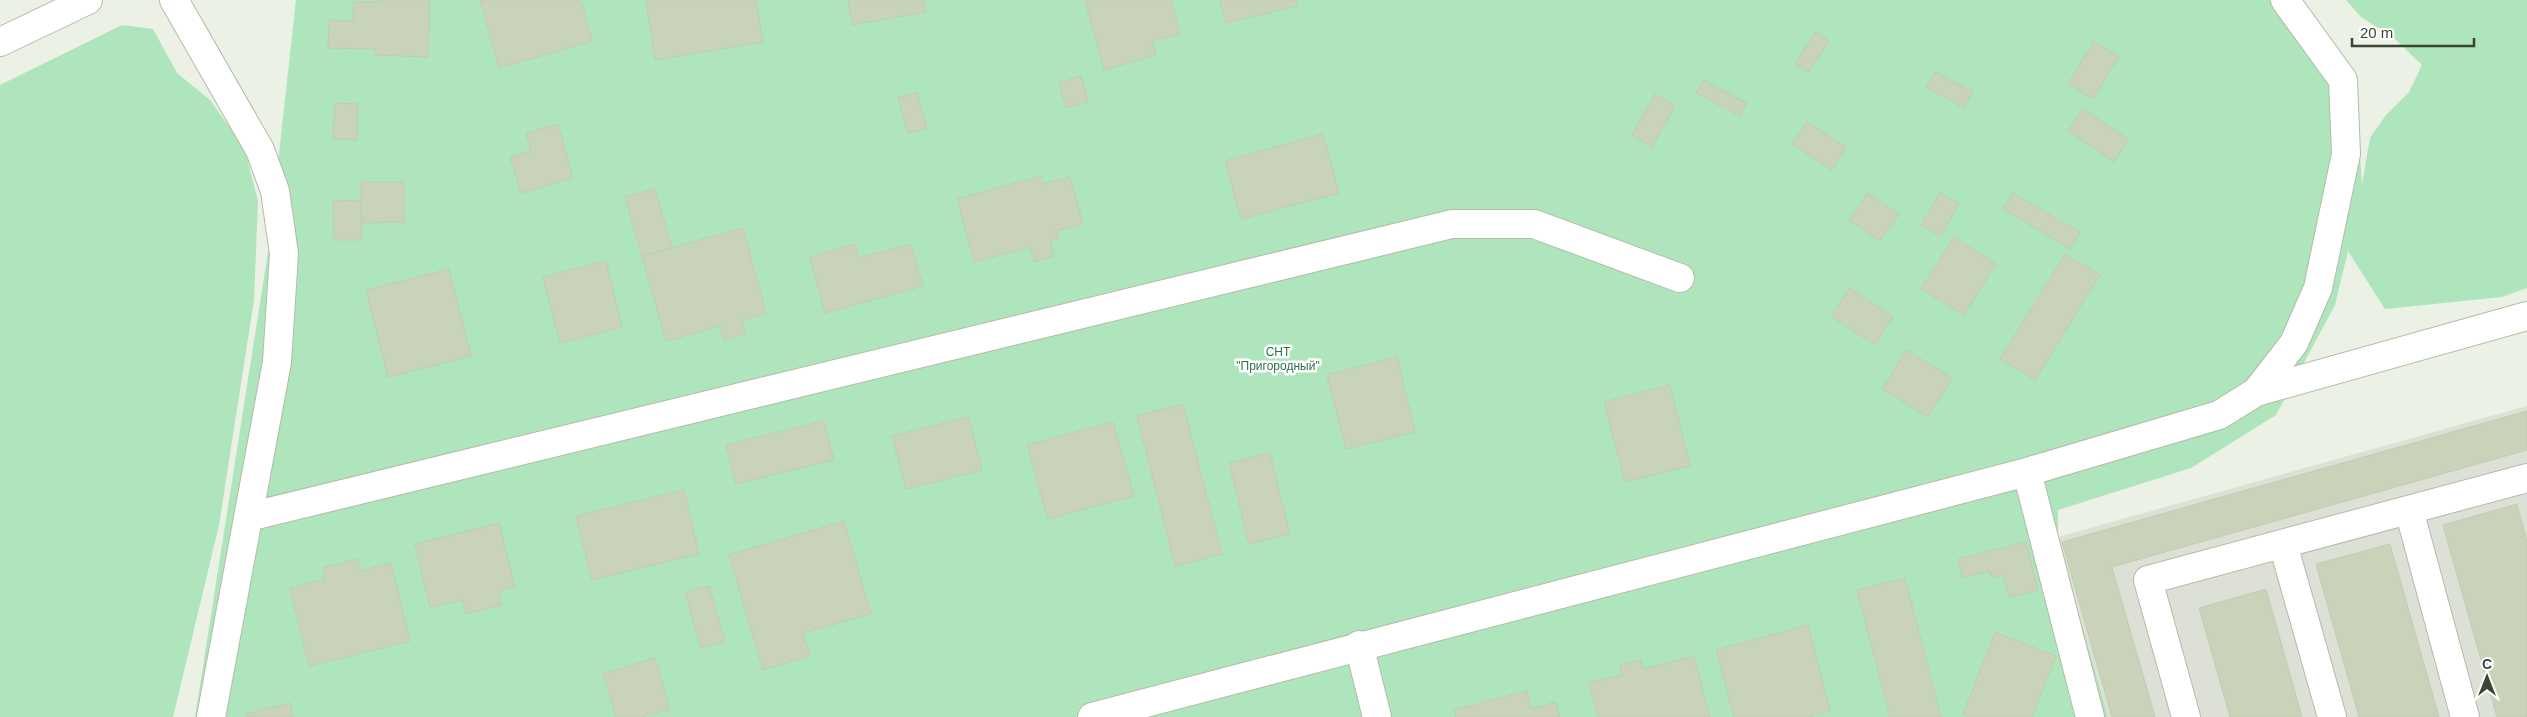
<svg xmlns="http://www.w3.org/2000/svg" width="2527" height="717" font-family="Arial,sans-serif">
<style>
.industrial{fill:#dde0d6}
.green{fill:#aee5bc}
.building{fill:#c9d3ba;stroke:#c0cdae}
.lines{fill:none;stroke-linecap:round;stroke-linejoin:round}
.minor-casing{stroke:#b3bca8;stroke-width:30}
.minor{stroke:#fff;stroke-width:28}
.labels{text-anchor:middle;stroke-width:5;stroke-linejoin:round;paint-order:stroke}
.park-label{font-size:12px;fill:#2b7248;stroke:#fff}
</style>
<rect width="100%" height="100%" fill="#ebf1e4"/>
<path class="industrial" d="M2527,406v311h-419l-50,-180z"/>
<path class="green" d="M296,0h2004l54,70 8,115 8,-47 16,-23 23,-23 13,-27 -28,-27 -33,-21 -15,-17h181v288l-25,9 -117,12 -37,-58 -13,54 -59,110 -85,53 -133,42v28l50,179h-1913l73,-465z
M122,25l31,4 24,44 33,27 34,47 14,54 -4,99 -35,225 -46,192h-173v-632z"/>
<path class="building" d="M377,0h53l-2,57 -53,-2v-6l-47,-1 1,-28 24,1 1,-19h23z
M480,0h101l11,41 -93,27z
M646,0h110l7,42 -108,18z
M848,0h76l2,12 -74,13z
M1085,0h86l9,34 -28,7 4,14 -52,15z
M1220,0h76l2,6 -73,17z
M1815,32l14,9 -20,31 -14,-8z
M2094,41l25,16 -26,42 -25,-15z
M1935,72l38,20 -9,16 -38,-21z
M1081,76l7,26 -22,6 -7,-25z
M1703,80l44,23 -7,13 -44,-23z
M917,93l10,36 -19,4 -10,-36z
M1655,94l20,12 -23,41 -20,-12z
M335,103l23,1 -1,36 -24,-1z
M2083,109l46,31 -15,22 -46,-31z
M1807,122l39,25 -14,23 -40,-26z
M558,124l15,54 -52,15 -11,-36 21,-6 -5,-18z
M1323,134l16,59 -98,26 -16,-58z
M1041,176l2,8 27,-7 13,47 -27,7 3,8 -9,2 4,15 -19,6 -5,-15 -56,15 -17,-63z
M361,182h43l1,40 -43,1z
M655,189l17,59 -30,8 -17,-59z
M1868,193l31,21 -19,27 -31,-21z
M1940,193l19,10 -18,33 -20,-10z
M2013,193l67,39 -10,17 -67,-40z
M361,200l1,40h-28l-1,-39z
M743,228l23,85 -24,7 4,14 -22,6 -4,-14 -54,15 -24,-85z
M1954,237l42,27 -32,51 -43,-26z
M855,244l4,14 52,-14 12,42 -98,27 -15,-56z
M2065,254l35,21 -65,105 -35,-21z
M606,261l16,66 -62,16 -17,-66z
M449,269l22,87 -83,21 -22,-87z
M1850,288l43,29 -18,28 -44,-29z
M1906,350l46,28 -24,39 -46,-28z
M1397,357l18,75 -69,17 -19,-74z
M1670,385l20,81 -65,16 -21,-80z
M1183,404l39,150 -47,12 -38,-150z
M2527,411v39l-415,117 43,150h-43l-50,-175z
M969,417l13,53 -76,19 -14,-53z
M824,421l10,39 -98,24 -10,-39z
M1113,422l21,74 -86,23 -21,-74z
M1270,453l20,81 -41,10 -20,-81z
M684,490l15,64 -107,26 -16,-64z
M2517,504l10,37v176h-30l-54,-192z
M844,521l27,93 -68,19 7,23 -47,14 -34,-115z
M499,523l16,64 -17,4 4,14 -36,9 -3,-14 -33,7 -15,-63z
M2026,542l12,48 -29,7 -6,-22 -11,3 -2,-7 -27,7 -5,-19z
M2390,544l49,173h-80l-43,-153z
M357,559l3,12 31,-8 19,78 -101,25 -19,-78 35,-9 -2,-11z
M1905,578l36,139h-51l-33,-127z
M709,586l16,55 -24,7 -16,-56z
M2266,589l36,128h-72l-31,-109z
M1808,625l22,86 -21,6h-75l-18,-67z
M1995,632l61,24 -24,61h-62l-7,-3z
M1694,656l16,61h-112l-9,-34 33,-8 -2,-10 21,-5 2,9z
M655,658l15,51 -28,8h-26l-13,-43z
M1527,691l4,18 25,-7 4,15h-104l-2,-7z
M290,703l3,14h-47l-1,-3z"/>
<g class="lines">
<defs>
<path id="minor" d="M174,0l86,150 15,41 9,63 -7,108 -66,355
M0,42l88,-42
M2256,392l38,-49 24,-55 28,-134 -3,-74 -58,-80
M2027,472l63,245
M2409,510l56,207
M248,517l1204,-293h82l146,54
M2283,544l49,173
M1359,645l18,72
M1092,717l935,-245 192,-57 37,-23 271,-76
M2186,717l-38,-137 379,-102"/>
</defs>
<use href="#minor" class="minor-casing"/>
<use href="#minor" class="minor"/>
</g>
<g class="labels">
<g class="park-label">
<text x="1278" y="356">СНТ<tspan x="1278" dy="14">"Пригородный"</tspan></text>
</g>
</g>
<g transform="translate(2487 677)" stroke="#ffffff" stroke-width="4" paint-order="stroke">
<path d="M0-4L9 19L0 12L-9 19Z" fill="#3d4335"/>
<text y="-8" font-size="14" font-weight="bold" text-anchor="middle" fill="#3d4335">С</text>
</g>
<path d="M2352 38v8h122v-8" fill="none" stroke="#3d4335" stroke-width="2.5"/>
<text x="2360" y="38" font-size="15" fill="#3d4335" stroke="#ffffff" stroke-width="4" paint-order="stroke">20 m</text>
</svg>
